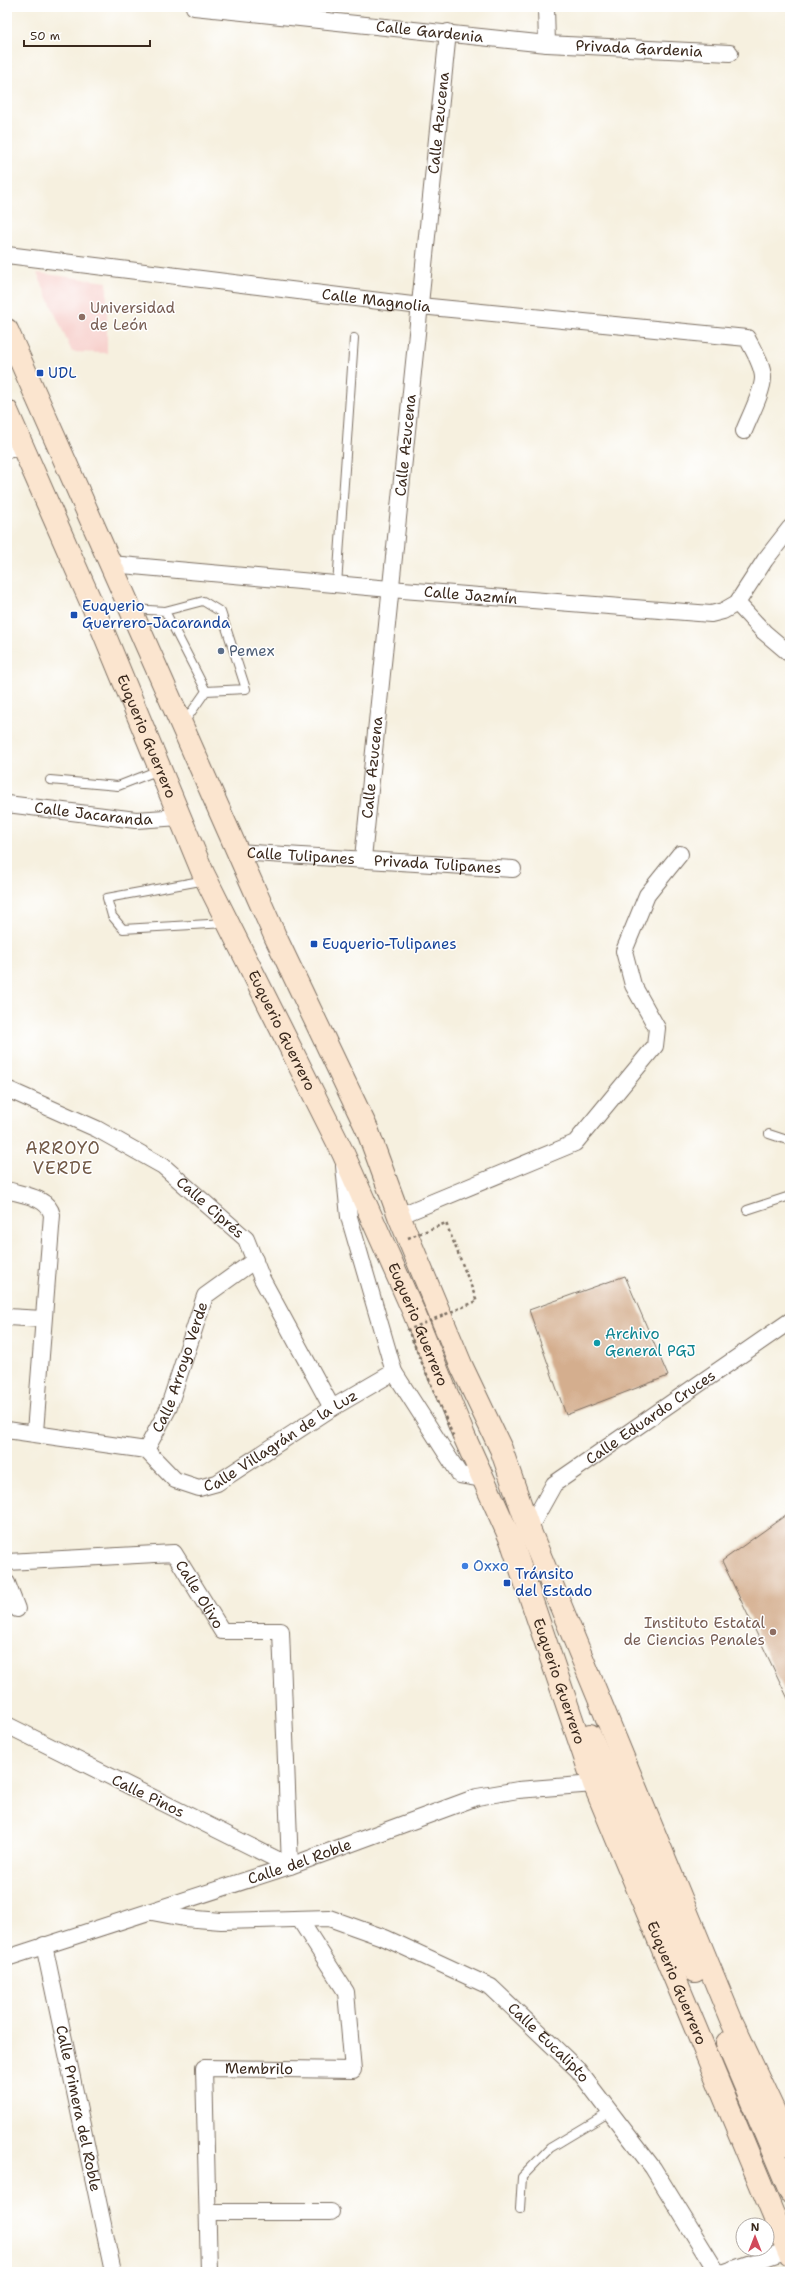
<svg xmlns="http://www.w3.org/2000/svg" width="797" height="2279" font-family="'Shantell Sans',sans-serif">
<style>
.built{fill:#f7d0cc}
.building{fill:#d4ae8e}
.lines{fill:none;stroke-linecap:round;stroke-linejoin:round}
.lane-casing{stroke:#7c6f62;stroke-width:10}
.street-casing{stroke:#7c6f62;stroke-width:18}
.secondary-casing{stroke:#7c6f62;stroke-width:24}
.lane{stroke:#fff;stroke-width:8}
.street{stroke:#fff;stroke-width:16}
.secondary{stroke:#fbe5cf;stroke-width:22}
.path-bridge{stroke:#7c6f62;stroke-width:2.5;stroke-dasharray:3 3;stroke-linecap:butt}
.education-dot{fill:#8d6e63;stroke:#fff;stroke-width:1.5}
.transit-dot{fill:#1a4fb4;stroke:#fff;stroke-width:1.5}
.service-dot{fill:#5c6f8a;stroke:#fff;stroke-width:1.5}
.culture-dot{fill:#0f9aa8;stroke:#fff;stroke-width:1.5}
.shop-dot{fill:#3f7fe0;stroke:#fff;stroke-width:1.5}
.labels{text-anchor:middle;stroke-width:3;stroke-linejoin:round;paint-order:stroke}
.street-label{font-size:15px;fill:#3b2a1e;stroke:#fff}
.education-label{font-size:15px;fill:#785e54;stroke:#fff;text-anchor:start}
.transit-label{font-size:15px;fill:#164399;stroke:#fff;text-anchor:start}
.service-label{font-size:15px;fill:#4e5e75;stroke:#fff;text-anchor:start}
.culture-label{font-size:15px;fill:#0d838f;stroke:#fff;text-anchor:start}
.shop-label{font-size:15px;fill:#366cbe;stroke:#fff;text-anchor:start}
.quarter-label{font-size:17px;letter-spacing:1px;fill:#715845;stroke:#fff}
</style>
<rect width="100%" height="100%" fill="#fff"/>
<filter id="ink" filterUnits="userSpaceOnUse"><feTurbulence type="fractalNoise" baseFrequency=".025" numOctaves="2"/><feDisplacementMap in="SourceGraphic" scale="8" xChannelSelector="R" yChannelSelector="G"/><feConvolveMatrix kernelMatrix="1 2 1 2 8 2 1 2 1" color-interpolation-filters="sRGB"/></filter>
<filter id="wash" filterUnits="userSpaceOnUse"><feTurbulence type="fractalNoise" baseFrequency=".012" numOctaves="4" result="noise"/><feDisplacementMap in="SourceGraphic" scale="16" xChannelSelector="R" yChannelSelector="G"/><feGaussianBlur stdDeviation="0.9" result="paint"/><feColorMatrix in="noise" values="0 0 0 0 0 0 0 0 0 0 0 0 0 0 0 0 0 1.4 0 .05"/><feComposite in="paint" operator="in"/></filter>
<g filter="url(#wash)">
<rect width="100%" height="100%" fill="#f6f0df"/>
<path class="built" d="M37,273l70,9v71l-35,-1z"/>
<g id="blocks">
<path class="building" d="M625,1276l43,100 -102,39 -37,-105z
M790,1512v191l-68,-142z"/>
</g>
</g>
<g filter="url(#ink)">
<use href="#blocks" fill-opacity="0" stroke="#7c6f62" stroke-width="1"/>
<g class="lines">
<defs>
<path id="lane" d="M337,585l17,-247
M132,609l33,2 41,80 -23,33
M165,611l38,-10 18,11 25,77 -40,2
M50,780l68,6 41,-16
M206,880l-99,18 5,18 11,13 103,-6
M769,1134l21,7
M747,1210l43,-14
M520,2209l2,-32 28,-29 60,-36"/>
<g id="street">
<path id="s1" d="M194,7l353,37 183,9"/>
<path d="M546,7l1,37"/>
<path id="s2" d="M7,255l413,51 327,32c6,12 16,27 16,40 0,13 -14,40 -19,53"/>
<path d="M7,450l16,-3"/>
<path id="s3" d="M111,564l279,25 321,25 12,-3 14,-8 28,-43 25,-32"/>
<path d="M737,603l27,29 26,22"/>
<path id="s4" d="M7,804l129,16 44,-3"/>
<path id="s5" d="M238,852l275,17"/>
<path id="s6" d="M363,858l85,-826"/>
<path id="s7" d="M7,1089l90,40 66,37 83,73 16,40 70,129"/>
<path d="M344,1166l5,51 45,155 66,103 24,4"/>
<path d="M7,1190c16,5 41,7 45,25l-17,217"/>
<path d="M399,1216l176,-73 80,-97 2,-18 -24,-43 -9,-34 23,-56 33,-41"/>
<path d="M7,1317l36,2"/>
<path id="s8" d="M7,1430l139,20 29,30 24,8 18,-5 115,-75 62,-36"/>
<path id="s9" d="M146,1450l22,-41 37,-113 50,-36"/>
<path id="s10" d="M529,1529l25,-45 236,-163"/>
<path id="s11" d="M7,1562l167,-9 48,78h59l9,235 -283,-141"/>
<path d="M7,1583l10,26"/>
<path id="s12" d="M152,1912l32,6 37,3 108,-3 56,20 106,49 87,83 75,98 64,104"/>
<path id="s13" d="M44,1945l69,327"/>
<path id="s14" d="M7,1958l283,-92 187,-69 41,-7 76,-6"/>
<path d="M208,2212h123"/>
<path id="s15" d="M209,2272l-5,-204 149,2 -7,-78 -46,-72"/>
<path d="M725,2272l63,-22"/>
</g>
<g id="secondary">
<path d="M7,330l268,606 92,193 32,87 63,151 39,82 28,80 203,493 58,123"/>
<path id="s16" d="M7,411l87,198 109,264 140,280 71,160 50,123 47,104 83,244 196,471"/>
<path d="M590,1735l105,236"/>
<path d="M727,2043l63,149"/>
</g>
</defs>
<use href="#lane" class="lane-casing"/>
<use href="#street" class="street-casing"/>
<use href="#secondary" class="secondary-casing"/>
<use href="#lane" class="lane"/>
<use href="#street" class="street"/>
<use href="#secondary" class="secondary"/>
<path class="path-bridge" d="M408,1238l38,-15 31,78 -69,29 46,108"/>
</g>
</g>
<g class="education-dot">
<circle cx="82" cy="317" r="4"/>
<circle cx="773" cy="1632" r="4"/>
</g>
<g class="transit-dot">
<rect x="36" y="369" width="8" height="8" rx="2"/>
<rect x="70" y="611" width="8" height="8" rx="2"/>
<rect x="310" y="940" width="8" height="8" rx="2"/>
<rect x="503" y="1579" width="8" height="8" rx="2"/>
</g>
<circle class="service-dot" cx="221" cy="651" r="4"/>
<circle class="culture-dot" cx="597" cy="1343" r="4"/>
<circle class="shop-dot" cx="465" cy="1566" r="4"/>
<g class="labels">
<g class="street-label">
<text dy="5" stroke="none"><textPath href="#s1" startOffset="237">Calle Gardenia</textPath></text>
<text dy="5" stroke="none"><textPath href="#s1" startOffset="447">Privada Gardenia</textPath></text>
<text dy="5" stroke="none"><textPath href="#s6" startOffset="739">Calle Azucena</textPath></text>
<text dy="5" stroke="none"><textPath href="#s2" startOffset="372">Calle Magnolia</textPath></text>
<text dy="5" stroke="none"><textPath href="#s6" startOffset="415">Calle Azucena</textPath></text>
<text dy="5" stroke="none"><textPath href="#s3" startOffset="361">Calle Jazmín</textPath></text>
<text dy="5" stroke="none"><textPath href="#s16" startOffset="354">Euquerio Guerrero</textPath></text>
<text dy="5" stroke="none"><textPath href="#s6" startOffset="91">Calle Azucena</textPath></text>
<text dy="5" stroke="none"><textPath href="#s4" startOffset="87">Calle Jacaranda</textPath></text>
<text dy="5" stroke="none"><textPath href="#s5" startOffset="63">Calle Tulipanes</textPath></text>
<text dy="5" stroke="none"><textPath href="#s5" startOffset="200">Privada Tulipanes</textPath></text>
<text dy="5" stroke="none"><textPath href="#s16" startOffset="678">Euquerio Guerrero</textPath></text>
<text dy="5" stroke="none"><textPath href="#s7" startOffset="237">Calle Ciprés</textPath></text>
<text dy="5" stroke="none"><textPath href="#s16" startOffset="1002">Euquerio Guerrero</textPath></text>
<text dy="5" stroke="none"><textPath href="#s9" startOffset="90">Calle Arroyo Verde</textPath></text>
<text dy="5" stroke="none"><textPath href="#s10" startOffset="169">Calle Eduardo Cruces</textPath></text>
<text dy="5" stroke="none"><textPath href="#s8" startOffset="302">Calle Villagrán de la Luz</textPath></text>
<text dy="5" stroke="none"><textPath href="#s11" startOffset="216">Calle Olivo</textPath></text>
<text dy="5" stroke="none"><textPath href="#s16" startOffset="1386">Euquerio Guerrero</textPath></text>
<text transform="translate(148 1796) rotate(26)" y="5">Calle Pinos</text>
<text dy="5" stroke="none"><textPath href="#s14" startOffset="308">Calle del Roble</textPath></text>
<text dy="5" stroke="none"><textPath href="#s16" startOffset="1710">Euquerio Guerrero</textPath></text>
<text dy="5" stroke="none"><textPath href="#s12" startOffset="434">Calle Eucalipto</textPath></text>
<text dy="5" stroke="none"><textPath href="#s15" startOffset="259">Membrilo</textPath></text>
<text dy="5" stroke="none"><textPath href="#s13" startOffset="167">Calle Primera del Roble</textPath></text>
</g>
<g class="education-label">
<text x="90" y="313">Universidad<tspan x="90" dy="17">de León</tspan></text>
<text x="765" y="1628" text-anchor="end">Instituto Estatal<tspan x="765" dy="17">de Ciencias Penales</tspan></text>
</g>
<g class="transit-label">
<text x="48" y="378">UDL</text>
<text x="82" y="611">Euquerio<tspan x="82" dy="17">Guerrero-Jacaranda</tspan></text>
<text x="322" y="949">Euquerio-Tulipanes</text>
<text x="515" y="1579">Tránsito<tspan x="515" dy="17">del Estado</tspan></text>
</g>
<g class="service-label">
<text x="229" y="656">Pemex</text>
</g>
<g class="culture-label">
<text x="605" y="1339">Archivo<tspan x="605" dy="17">General PGJ</tspan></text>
</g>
<g class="shop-label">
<text x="473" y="1571">Oxxo</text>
</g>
<g class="quarter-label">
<text x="63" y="1154">ARROYO<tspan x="63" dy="20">VERDE</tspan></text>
</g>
</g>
<rect width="797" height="2279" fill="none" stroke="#fff" stroke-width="24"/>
<g transform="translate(755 2237)"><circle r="19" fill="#ffffff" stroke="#b1aaa5"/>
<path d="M0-3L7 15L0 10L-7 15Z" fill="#d1495b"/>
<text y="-6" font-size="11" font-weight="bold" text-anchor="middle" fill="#3b2a1e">N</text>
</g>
<path d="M24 40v6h126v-6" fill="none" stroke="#3b2a1e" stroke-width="2"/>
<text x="30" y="40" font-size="12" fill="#3b2a1e" stroke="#ffffff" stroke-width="3" paint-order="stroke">50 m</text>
</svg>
